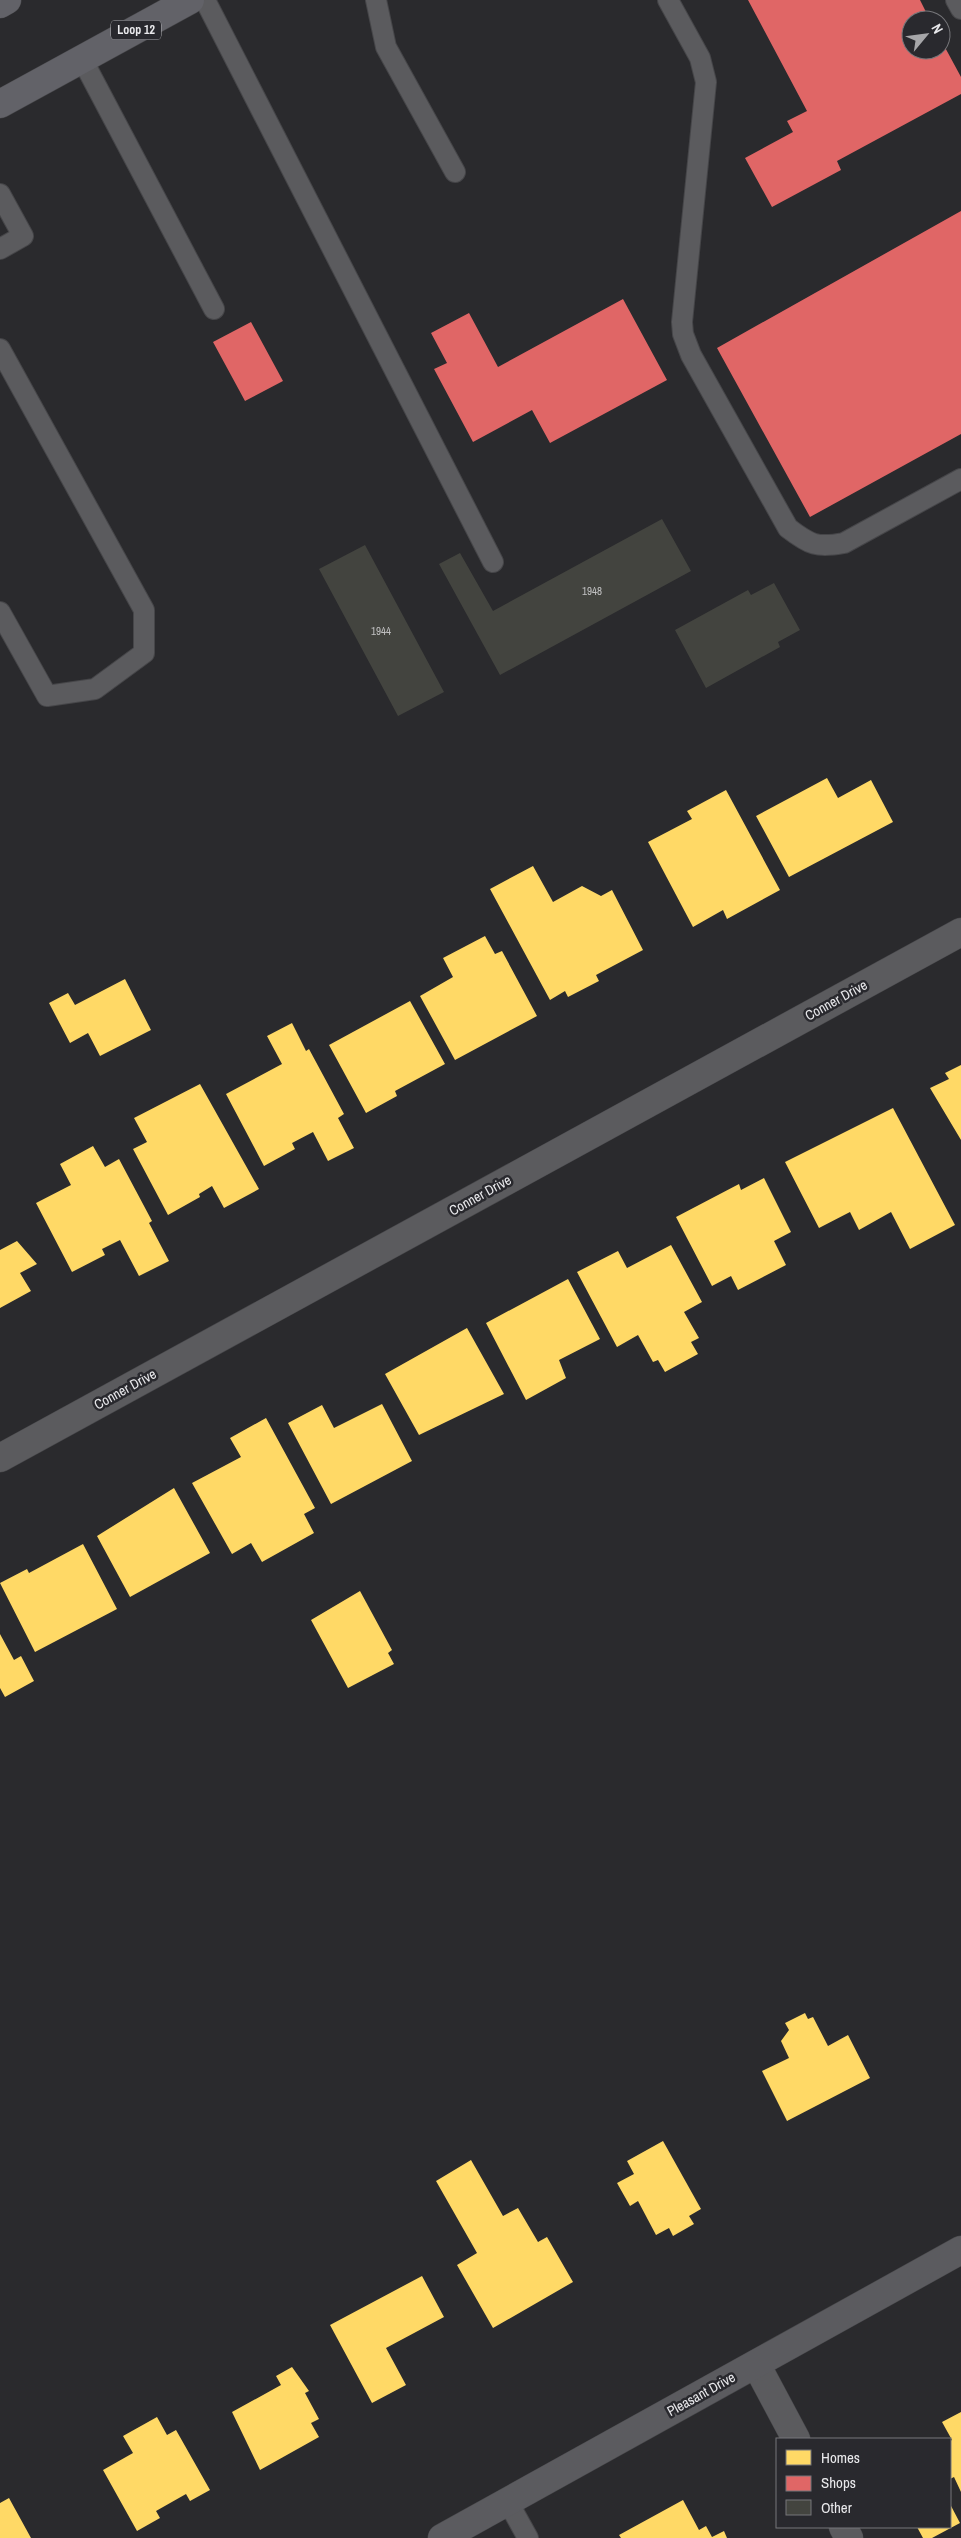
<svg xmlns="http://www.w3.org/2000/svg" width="961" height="2538" font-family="'Archivo Narrow',sans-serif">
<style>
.homes{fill:#ffd966}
.shops{fill:#e06666}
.building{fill:#43443f}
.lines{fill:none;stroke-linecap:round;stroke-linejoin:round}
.lane-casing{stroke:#464649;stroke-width:22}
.street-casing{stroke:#464649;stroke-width:29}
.secondary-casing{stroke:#464649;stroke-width:29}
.primary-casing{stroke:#464649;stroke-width:29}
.lane{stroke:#5b5b5e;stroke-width:20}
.street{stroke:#5b5b5e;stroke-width:28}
.secondary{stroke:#5b5b5f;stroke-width:28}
.primary{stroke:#626268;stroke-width:28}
.labels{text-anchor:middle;stroke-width:5;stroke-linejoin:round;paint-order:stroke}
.number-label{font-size:11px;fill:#c0c0c1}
.shield{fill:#29292e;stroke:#afafb3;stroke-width:1}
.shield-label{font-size:12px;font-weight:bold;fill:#e9e9ec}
.street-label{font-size:14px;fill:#e9e9ec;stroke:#29292e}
</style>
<rect width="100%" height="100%" fill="#2a2a2d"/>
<path class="homes" d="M827,778l11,20 33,-18 22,42 -104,55 -33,-61z
M726,790l54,100 -53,29 -4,-9 -30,17 -45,-85 44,-23 -5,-8z
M533,866l20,36 29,-16 19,10 11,-6 31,60 -47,25 3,6 -31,16 -3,-6 -15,9 -60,-111z
M485,936l10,18 7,-3 35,65 -82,44 -35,-64 33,-19 -10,-19z
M125,979l26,51 -51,26 -12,-23 -18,10 -21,-40 19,-10 7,12z
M410,1001l35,63 -50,27 2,5 -31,17 -37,-68z
M292,1023l14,28 3,-2 35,65 -6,4 16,30 -26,13 -15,-29 -21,11 3,6 -31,17 -38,-72 56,-30 -15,-28z
M961,1065v75l-31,-52 19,-9 -4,-6z
M200,1084l59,105 -35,19 -12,-22 -13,8 1,3 -32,18 -35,-66 14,-7 -13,-24z
M893,1108l62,117 -45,24 -19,-37 -32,18 -9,-18 -31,16 -34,-66z
M93,1146l12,21 14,-8 33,62 -3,2 20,38 -30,15 -19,-36 -18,9 3,6 -33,17 -36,-69 35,-18 -11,-21z
M764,1178l27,54 -17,9 12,24 -48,25 -7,-14 -19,10 -36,-69 63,-33 2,6z
M17,1241l20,23 -17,9 11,18 -31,17v-58z
M671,1245l31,57 -18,10 15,26 -8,4 7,12 -33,18 -7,-12 -5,2 -15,-27 -21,12 -40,-75 41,-21 9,17z
M568,1279l32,60 -41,21 7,18 -40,22 -40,-77z
M467,1328l37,66 -85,41 -34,-61z
M382,1404l30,57 -81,43 -43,-81 34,-18 12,23z
M266,1418l49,90 -11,6 10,19 -52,29 -11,-19 -19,11 -40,-71 49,-26 -11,-19z
M174,1488l36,65 -80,44 -33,-61z
M83,1544l34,65 -82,43 -35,-69 27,-14 2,4z
M360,1591l32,59 -4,3 6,11 -46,24 -37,-68z
M0,1634l14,26 7,-4 13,25 -29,16 -5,-9z
M805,2013l3,6 5,-2 15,29 20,-11 22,43 -83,43 -25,-50 27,-13 -8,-17 8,-11 -4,-7z
M663,2141l38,68 -12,7 5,8 -21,12 -4,-8 -13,7 -18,-34 -8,5 -13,-23 17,-9 -7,-13z
M471,2160l32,56 15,-8 20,34 9,-5 26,45 -80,46 -36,-63 20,-12 -41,-72z
M422,2276l22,41 -58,31 20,37 -34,18 -42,-78z
M292,2367l17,24 -4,2 14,26 -8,4 8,14 -59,33 -28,-58 49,-27 -5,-9z
M961,2412v80l-7,-15 -4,2v-38l2,-1 -10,-18z
M157,2417l10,18 9,-5 34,60 -20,11 -4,-7 -30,17 4,7 -23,13 -34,-61 30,-17 -10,-17z
M9,2498l22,40h-31v-35z
M683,2500l16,30 7,-4 6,11 12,-6 3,7h-106l-2,-3z
M950,2504l10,19 -28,15h-9l-6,-11h33z"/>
<path class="shops" d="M748,0h172l10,20h-19v30h30v-10l20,37v17l-124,67 4,9 -69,37 -27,-49 48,-26 -6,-11 20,-10z
M961,211v223l-151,83 -93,-169z
M623,299l44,81 -117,63 -18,-33 -59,32 -39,-73 13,-6 -16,-30 38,-20 29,54z
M251,322l32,59 -38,20 -32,-59z"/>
<path class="building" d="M662,519l29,52 -191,104 -61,-111 21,-11 33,58z
M365,545l79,147 -46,24 -79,-147z
M774,583l26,47 -22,12 2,5 -74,41 -31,-58 73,-40 3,5z"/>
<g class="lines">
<defs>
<path id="lane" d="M205,0l288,562
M376,0l10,47 69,125
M668,0l32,58 6,24 -24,240 1,12 8,21 97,173c22,17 29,20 56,15l117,-64
M956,0l5,9
M82,59l132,250
M0,194l23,42 -23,13
M0,349l144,261v43l-49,36 -48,7 -47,-84
M508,2502l20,36"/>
<path id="street" d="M0,1458l961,-526
M756,2364l40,75
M843,2527l6,11"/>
<path id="secondary" d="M442,2538l519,-288"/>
<path id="primary" d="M0,4l7,-4
M0,104l190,-104"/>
</defs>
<use href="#lane" class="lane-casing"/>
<use href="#street" class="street-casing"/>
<use href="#secondary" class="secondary-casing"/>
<use href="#primary" class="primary-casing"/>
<use href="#lane" class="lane"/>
<use href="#street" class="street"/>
<use href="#secondary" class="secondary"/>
<use href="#primary" class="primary"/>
</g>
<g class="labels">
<g class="number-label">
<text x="592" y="595">1948</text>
<text x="381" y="635">1944</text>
</g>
<rect class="shield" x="111" y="20.5" width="50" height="19" rx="4"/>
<g class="shield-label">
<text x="136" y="34">Loop 12</text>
</g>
<g class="street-label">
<text transform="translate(836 1000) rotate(-29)" y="5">Conner Drive</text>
<text transform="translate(480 1195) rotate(-29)" y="5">Conner Drive</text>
<text transform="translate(125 1389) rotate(-29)" y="5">Conner Drive</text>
<text transform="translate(701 2394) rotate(-29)" y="5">Pleasant Drive</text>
</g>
</g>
<rect x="776" y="2438" width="175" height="90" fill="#29292e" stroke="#76767a"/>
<rect x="786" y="2450" width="25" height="15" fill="#ffd966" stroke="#76767a"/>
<text x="821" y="2463" font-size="15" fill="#e9e9ec">Homes</text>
<rect x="786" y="2476" width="25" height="15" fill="#e06666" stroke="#76767a"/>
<text x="821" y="2488" font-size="15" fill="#e9e9ec">Shops</text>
<rect x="786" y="2500" width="25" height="15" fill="#43443f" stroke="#76767a"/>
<text x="821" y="2513" font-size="15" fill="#e9e9ec">Other</text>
<g transform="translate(926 35) rotate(61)"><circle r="24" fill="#29292e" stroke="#76767a"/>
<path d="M0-4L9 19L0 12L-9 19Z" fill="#a6a6a9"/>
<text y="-8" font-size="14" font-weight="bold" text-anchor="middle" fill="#e9e9ec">N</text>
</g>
</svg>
